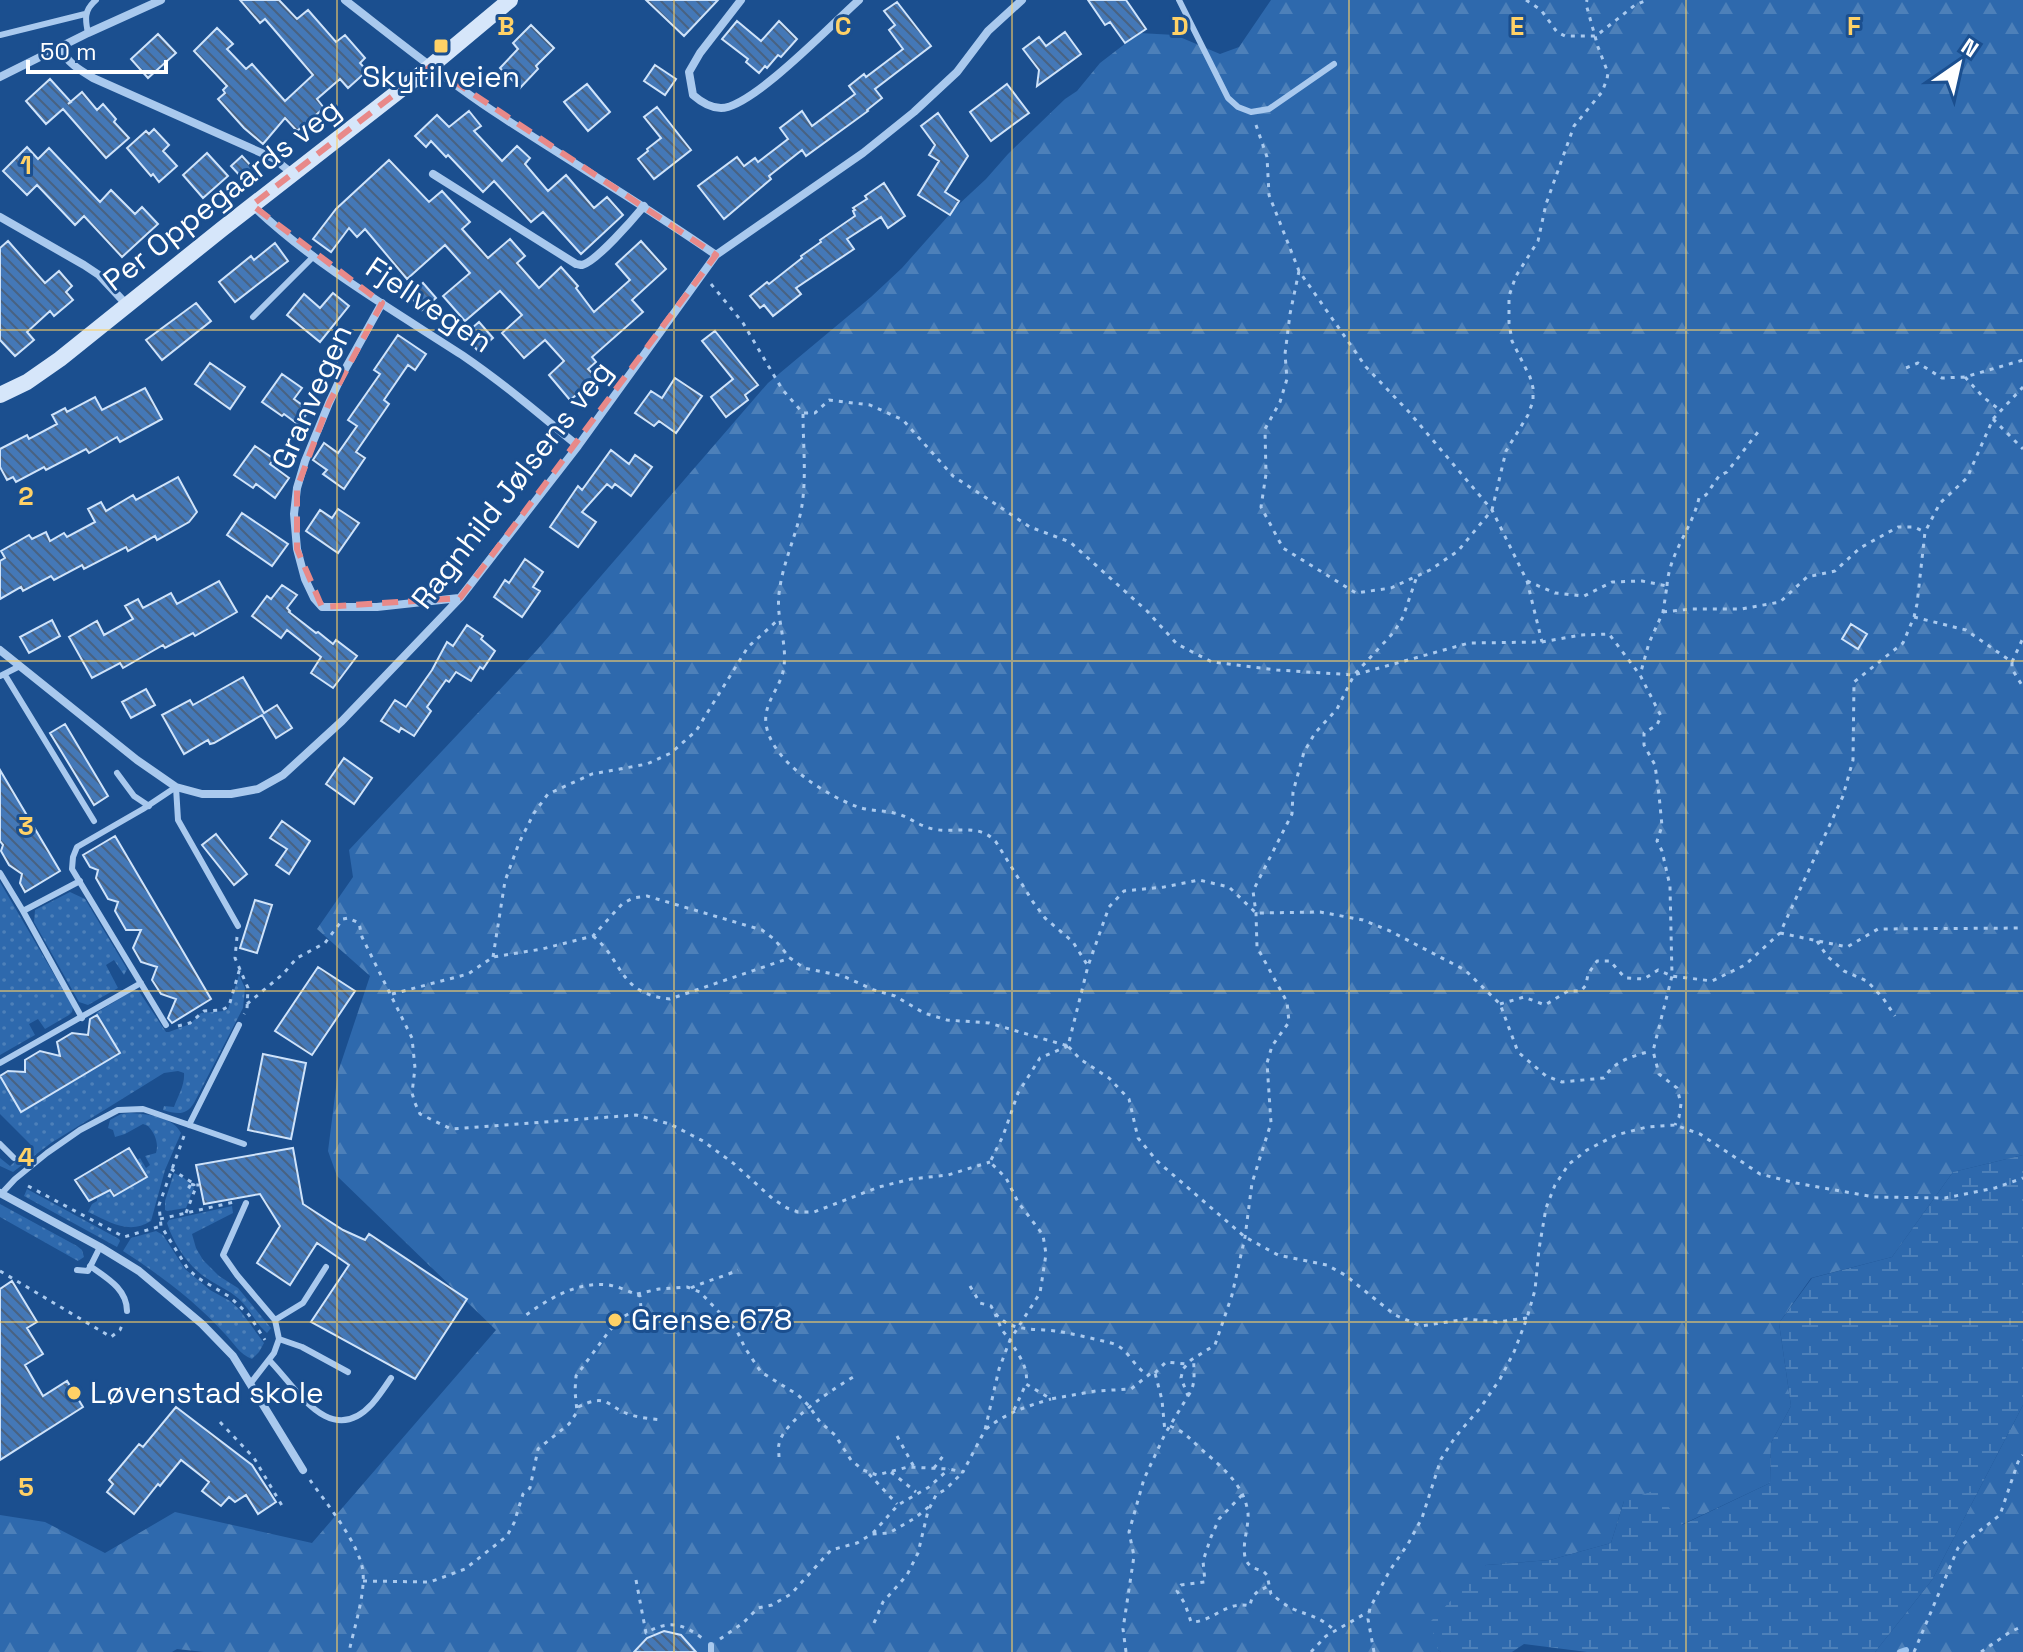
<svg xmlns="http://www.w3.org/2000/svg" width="2023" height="1652" font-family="'Space Grotesk',sans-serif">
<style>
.grass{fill:url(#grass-dots)}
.forest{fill:url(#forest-firs)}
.wetland{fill:url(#wetland-marsh)}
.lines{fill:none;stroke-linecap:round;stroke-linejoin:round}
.stream{stroke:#9cc4f0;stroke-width:6}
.building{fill:url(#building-back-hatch);stroke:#cfe3fa;stroke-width:2}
.path{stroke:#a9c9ee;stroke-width:3;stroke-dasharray:4 6;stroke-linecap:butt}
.lane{stroke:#a9c9ee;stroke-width:6}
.street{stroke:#a9c9ee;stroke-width:8}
.secondary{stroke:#d6e6fa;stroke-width:16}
.marked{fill:none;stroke:#e88989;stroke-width:6;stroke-dasharray:16 10;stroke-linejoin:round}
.grid{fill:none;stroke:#ffd166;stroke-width:2;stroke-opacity:0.55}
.poi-dot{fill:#ffd166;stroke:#1b4f8f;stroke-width:3}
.labels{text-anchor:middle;stroke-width:6;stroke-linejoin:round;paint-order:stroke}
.poi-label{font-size:30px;fill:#fff;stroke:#1b4f8f;text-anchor:start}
.street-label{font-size:30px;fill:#fff;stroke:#1b4f8f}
.grid-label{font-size:26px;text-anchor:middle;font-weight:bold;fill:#ffd166;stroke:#1b4f8f;stroke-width:6;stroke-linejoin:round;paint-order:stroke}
</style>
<defs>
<pattern id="grass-dots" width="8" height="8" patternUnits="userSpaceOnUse" patternTransform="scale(2)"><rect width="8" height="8" fill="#2e69ad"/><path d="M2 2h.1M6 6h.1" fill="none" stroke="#4d80b9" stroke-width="1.8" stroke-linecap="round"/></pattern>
<pattern id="forest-firs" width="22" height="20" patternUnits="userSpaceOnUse" patternTransform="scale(2)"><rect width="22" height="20" fill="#2e69ad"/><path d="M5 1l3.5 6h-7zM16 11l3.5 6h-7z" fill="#4d80b9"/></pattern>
<pattern id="wetland-marsh" width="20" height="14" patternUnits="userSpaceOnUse" patternTransform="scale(2)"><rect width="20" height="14" fill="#2e69ad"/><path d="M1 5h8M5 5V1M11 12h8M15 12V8" fill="none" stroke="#4d80b9"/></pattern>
<pattern id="building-back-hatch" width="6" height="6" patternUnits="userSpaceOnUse" patternTransform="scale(2)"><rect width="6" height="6" fill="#4478b7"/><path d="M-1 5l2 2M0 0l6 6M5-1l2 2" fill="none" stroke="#486282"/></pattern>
</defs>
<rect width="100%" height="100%" fill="#1b4f8f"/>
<path class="grass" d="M0,882l73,125 -1,5 -3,3 -24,14 -7,-10 -9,5 6,11 -35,20z
M70,892l15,7 42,70 -3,6 -10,-15 -8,5 12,23 -30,17 -9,-3 -45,-80 1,-12z
M239,975l6,13 -2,20 -49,95c-8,13 -17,11 -31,7l1,-4 10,1c4,-11 11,-22 10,-34l-6,-2 -14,2 -113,70 -38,29 -13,-6v-8l10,8 22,-20 -32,-32v-40l21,37 98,-57 -23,-41 38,-23h4l28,42h3l21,-8 11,-11 23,-2 4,-2z
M130,1113c18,1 43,4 51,20l-16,37 -14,51c-22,14 -41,1 -63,-9l4,-8 5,-3v-5l10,-11 8,11 31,-19 -9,-17 3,-2 6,10 4,-3 -5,-9 11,-3c3,-9 -1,-20 -8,-27l-5,-2 -18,10 -10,3 -2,-7 -5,-2 2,-8 11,-6z
M174,1173l10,5 10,10 -8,20 -19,3 -2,-1v-9z
M27,1189l92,50 1,2 -3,6 -93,-51z
M0,1204l77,42 5,4 2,7 -6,4 -78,-44z
M232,1206l1,7 -41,21 4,14 7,12 16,16 19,12 33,40 -4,5c-11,-9 -17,-24 -28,-34 -11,-10 -25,-15 -37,-24 -16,-12 -29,-33 -35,-52l2,-3z
M156,1231l7,4 22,34 25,21 20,11 9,8 25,34 -5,9 -7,7c-12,-4 -19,-17 -27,-25 -30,-33 -65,-59 -102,-83l8,-13z"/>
<path class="forest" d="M1271,0h752v1155l-70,17 -61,85 -81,21 -32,45 12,83 -20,37 -1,40 -89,42 -57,-24 -13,42 -61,17 -64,5 -48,85 3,2h-1237l-27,-3 -5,3h-172v-137l45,7 60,31 70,-41 137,31 184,-213 -159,-154 -9,-25 10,-79 32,-96 -53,-47 36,-52 -4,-27 188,-200 231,-267 103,-86 31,-29 55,-62 29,-27 22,-25 57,-55 12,-8 23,-28 39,-30 36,2 45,19 19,-7z
M2023,1405v247h-148l57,-72z"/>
<path class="wetland" d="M2023,1155v250l-91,175 -57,72h-288l-63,-8 -12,8h-71l-3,-2 -7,-29 55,-56 64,-5 61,-17 13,-42 32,-11 26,35 88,-42 1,-40 20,-37 -12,-83 33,-45 80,-21 61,-85z"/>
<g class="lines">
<path class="stream" d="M1900,1652l6,-2"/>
</g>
<path class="building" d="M240,0h39l18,19 11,-9 28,32 9,-7 20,23 -5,5 7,8 -19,17 -8,-9 -23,20 7,9 -27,23 -12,-13 -22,26 -19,-16 -26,-29 7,-6 -2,-3 4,-4 -33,-35 23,-23 16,16 -6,5 19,20 6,-5 33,37 28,-26 -48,-56 -5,4z
M646,0h72l-34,36z
M1088,0h38l20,29 -21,14 -15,-21 -5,3z
M897,2l34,44 -56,43 7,9 -15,12 1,1 -62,45 -4,-6 -33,26 2,3 -47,40 -26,-33 39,-29 7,9 11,-8 3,4 30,-23 -8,-11 22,-17 10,15 43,-32 -6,-8 15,-12 2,3 37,-28 -14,-19 6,-5 -11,-14z
M737,21l24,20 18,-20 18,18 -16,18 -3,-2 -11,13 -2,-2 -6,7 -13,-11 2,-3 -26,-20z
M531,25l23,23 -18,18 2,3 -18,19 -20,-20 18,-19 -5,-6z
M1065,32l16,22 -44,32 2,-16 -16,-21 16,-12 7,9z
M158,34l18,19 -28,25 -17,-19z
M655,65l21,14 -11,16 -21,-14z
M50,79l21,23 -3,2 14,-12 15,18 6,-6 13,15 -2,3 15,16 -23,20 -43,-49 -17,15 -20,-23z
M587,84l23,28 -22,19 -24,-29z
M1007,84l22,29 -38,28 -21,-29z
M657,107l34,43 -37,29 -16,-20 10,-8 -1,-2 14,-11 -17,-21z
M469,111l12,15 -7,5 28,30 15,-15 13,12 -5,6 23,27 18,-16 28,33 13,-11 16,18 -42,39 -38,-42 -12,10 -37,-41 -11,11 -35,-37 -2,2 -15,-16 -5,6 -11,-11 22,-21 12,12z
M938,113l30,43 -23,36 14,9 -9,14 -32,-20 21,-34 -10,-6 6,-10 -14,-19z
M154,129l15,16 -6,6 14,15 -18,16 -6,-8 -2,2 -24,-28 19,-17 3,3z
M27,147l11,12 11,-11 51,54 11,-12 24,24 7,-7 16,17 -36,33 -38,-41 -9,9 -38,-40 -10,10 -24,-24z
M207,153l21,23 -25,22 -20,-23z
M242,156l12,13 -11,10 -12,-13z
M389,160l40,42 13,-11 28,31 -8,7 26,29 22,-19 15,17 -8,7 22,25 22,-21 17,19 -2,2 18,24 36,-32 -14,-16 25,-23 25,28 -34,31 11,12 -51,45 4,5 -8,7 9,9 -27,22 -21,-25 15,-14 -19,-21 -21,18 -22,-25 20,-18 -22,-24 -35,30 -22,-25 27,-23 -25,-28 -38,34 -42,-50 -8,8 -8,-9 -18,24 -18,-13 23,-30z
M884,183l21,33 -17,12 -7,-11 -34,22 7,10 -58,39 5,6 -28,22 -9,-11 -4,3 -10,-12 17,-14 2,2 33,-26 -1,-2 20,-14 -1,-2 35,-24 -2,-5 2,-1 -2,-2 14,-9 -2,-3z
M8,241l37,42 14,-12 13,15 -6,6 7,8 -19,16 -4,-5 -23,21 7,8 -19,16 -15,-16v-92z
M275,243l13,18 -53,41 -16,-20 32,-26 3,4z
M423,283l13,15 -14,12 -13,-15z
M333,293l16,13 -29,36 -33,-27 17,-21 16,14z
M196,303l15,18 -49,39 -16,-20z
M479,322l14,16 -15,13 -14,-16z
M715,331l43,54 -13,10 3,5 -22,17 -15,-20 22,-18 -31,-38z
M398,335l28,19 -11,16 -7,-5 -24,35 5,4 -33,48 9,6 -21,31 -21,-15 4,-4 -14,-10 11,-17 14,10 19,-27 -9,-6 32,-46 -6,-4z
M210,363l35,24 -15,22 -35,-25z
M282,374l20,14 -8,11 15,11 -10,15 -15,-11 -2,2 -20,-14z
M675,378l27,18 -26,37 -17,-12 -5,5 -19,-13 16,-22 11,7z
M145,388l17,31 -42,23 -3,-5 -28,16 -3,-4 -40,21 -2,-3 -28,15 -3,-5 -6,3 -7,-13v-18l27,-14 2,4 28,-15 -5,-9 13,-7 2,4 28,-15 7,13z
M255,446l19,13 -4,5 19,14 -14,20 -19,-14 -3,4 -19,-13z
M611,450l18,14 6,-9 17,12 -21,29 -16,-12 -3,4 -5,-4 -25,28 14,10 -18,25 -28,-20 28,-41 4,4z
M178,477l19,35 -8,10 -32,18 -2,-4 -27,15 -2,-4 -42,22 -2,-4 -28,15 -3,-4 -28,15 -2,-4 -21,12v-38l5,-3 -4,-7 28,-16 3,4 14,-7 4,9 14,-8 3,4 28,-15 -7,-13 13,-7 5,9 27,-16 3,5z
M338,509l21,14 -21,30 -32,-22 14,-21 12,8z
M242,513l46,31 -16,22 -45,-31z
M525,559l18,13 -10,15 7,4 -18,26 -28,-20 11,-17 4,3z
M219,581l18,31 -42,24 -2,-3 -28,15 -2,-3 -40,23 -3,-5 -28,15 -23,-41 28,-16 7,14 29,-16 -8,-13 13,-7 5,9 28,-15 6,11z
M282,585l15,10 -10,13 3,3 -1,1 27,21 2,-1 15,12 3,-4 21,16 -24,32 -22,-15 10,-16 -34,-27 -6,8 -29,-22 15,-20 4,3z
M52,620l8,16 -31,17 -9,-16z
M1851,624l16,10 -9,15 -16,-10z
M467,625l16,11 -2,3 14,12 -12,18 -3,-2 -9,14 -15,-9 -7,10 -3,-2 -19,27 4,4 -17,25 -13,-8 -2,4 -18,-11 14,-21 11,7 26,-37 15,-28 6,4z
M243,677l21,36 13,-8 15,23 -16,10 -14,-23 -48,28 -4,1 -2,-4 -24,14 -22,-39 28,-15 3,5z
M146,689l9,16 -24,13 -9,-16z
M65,724l43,72 -14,9 -44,-72z
M344,758l28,20 -18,26 -28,-20z
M0,770l60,101 -35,21 -5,-9 2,-9 -13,-9 -8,-14 2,-6 -3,-4z
M282,821l28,20 -21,33 -13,-9 11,-16 -17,-11z
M216,834l31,40 -13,11 -32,-40z
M115,836l96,163 -39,24 -4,-5 8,-19 -15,-5 -9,-14 5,-13 -16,-5 -8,-14 8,-18h-15l-11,-19 3,-9 -10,-3 -12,-21 2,-8 -8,-3 -7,-12z
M255,900l17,5 -15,48 -17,-5z
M318,967l37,24 -43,64 -37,-24z
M97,1015l23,38 -99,59 -21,-36 8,-5 17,1v-12l15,-9 20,5 -3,-14 15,-9 16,2 2,-16z
M263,1054l43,9 -15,76 -43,-9z
M129,1148l18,29 -33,19 -4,-6 -21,11 -14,-21z
M293,1148l10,56 40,26 22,10 4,-6 98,65 -52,80 -104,-57 38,-57 -32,-22 -27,42 -33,-22 23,-37 -20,-32 -56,10 -8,-39z
M12,1281l25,41 -10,6 16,26 -18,11 18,31 24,-15 16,26 -83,53v-171z
M176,1407l76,58 24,37 -18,12 -12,-19 -11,7 -6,-5 -8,9 -19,-15 7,-9 -28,-22 -21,26 -2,-2 -24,30 -27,-22 6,-8 -4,-4 30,-36 4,3z
M664,1631l17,4 15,17h-62l13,-14z"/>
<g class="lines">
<path class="path" d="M1526,0l15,10 16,22 8,4h31l39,-31 12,-5
M1256,125l11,32 2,38 30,76 67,96 43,45 83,98 35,71 15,61
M1299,271l-9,43 -5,40 2,25 -7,23 -15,27 1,45 -5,33 22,41 73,45 35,-5 39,-18 28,-19 34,-41 14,-59 22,-36 5,-14v-13l-3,-11 -18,-36 -3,-18v-27l7,-20 22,-35 8,-37 28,-78 28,-34 5,-13 1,-6 -10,-26 -12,-43 1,-4
M711,284l32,39 39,66 21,24h12l14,-13 41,5 33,15 50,56 77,51 40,15 77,69 30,33 35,18 65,8 77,5 115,-32 73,-1 39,-7 28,-1 31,41 21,41 -4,9 -13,8v12l11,20 4,30 3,31 -5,15 5,10 8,35 2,90 -19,75 6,23 18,14 4,16 -2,13 -4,8
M1906,368l12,-5 24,15 23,-1 58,-17
M1965,377l18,20 17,13
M803,414c0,32 4,66 -2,97 -6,28 -19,54 -22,83 -3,24 8,48 5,72 -2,21 -21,36 -18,58 5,37 59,71 92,83 11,4 24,3 36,6 13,2 24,13 39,16 23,5 45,-7 63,13l37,60 12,16 28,24 15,24
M1993,419l30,30
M1527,581l28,12 29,3 28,-14 30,-1 25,5 -4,26 -14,31 -9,32
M1667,586c2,-33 25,-57 32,-88l7,-3 13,-19 8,-4 31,-40
M1663,612l28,-3h50l39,-7 27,-25 28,-6 25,-23 38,-21h16l11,5
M1914,617l52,13 46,32v7l11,18
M2012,662l11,-24
M1780,933l67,14 31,-18 145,-1
M593,936c31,25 25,58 77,63l120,-41
M237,937l-2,21 13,30 -1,21 -3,5
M1817,941l10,15 17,15 23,10 16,17 12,18
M493,957l12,-76 14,-38 15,-30 14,-19 44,-20 55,-10 24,-11 25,-22 52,-84 31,-28
M392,994l76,-20 25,-17 49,-8 51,-13 29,-32 11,-6 14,-2 115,34 12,9 16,19 14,10 39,8 31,14 21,6 29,17 23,7 42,3 79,23
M247,1004l36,-30 14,-16 28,-15 18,-24 5,-1 11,5 3,14 50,101 3,30 -3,25 3,10 5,11 31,15 185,-14 34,9 33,17 30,22 40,36 14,9 11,4h16l65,-25 32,-8 37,-4 42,-13
M1500,1004l24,-7 21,8 23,-14h13l5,-6 2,-11 9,-13h13l15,17 19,1 14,-9 14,6 40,5 33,-16 35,-32 63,-137 10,-36 1,-78 49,-39 11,-26 3,-13 8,-72 15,-29 27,-25 26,-59 30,-32
M178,1026l12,-3 14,-12 18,-1 7,-4 11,-38
M1068,1046l-28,12 -22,35 -15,43 -13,26 16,16 12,24 25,33 3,19 -6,39 -30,47c8,15 19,27 16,44l25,15 45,-8 35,-2 20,-16h4l7,27 3,32
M184,1136l-25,69 2,21 27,43 10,9 32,19 19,18 16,25
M171,1169l25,16h3
M191,1184l3,1 -1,4 -4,-2z
M28,1186l96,51 37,-11
M186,1213l10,-26
M160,1219l74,-17
M0,1271l111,66 9,-7 3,-7
M970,1286l10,17 11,3c14,29 45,21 71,26 16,3 33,7 49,11 17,4 22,24 37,32
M691,1288c15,-7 32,-11 47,-18
M637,1294l22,-5 28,-2 13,5 37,39 8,17 16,24 37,23 11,11 11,16 15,13 16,25 12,10 14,5 31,-8 41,2 14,3 22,-42 14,-61 11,-29 -8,-10 -7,-16
M1527,1318l-30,4 -30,-3 -46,7 -26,-11 -50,-40 -18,-10 -49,-10 -33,-18 -88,-76 -19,-23 -9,-39 -20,-21 -29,-19 -12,-13 20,-80 21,-59 15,-16 40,-4 35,-7 30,7 27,26 64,-1 43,8 27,11 75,39 35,34 18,48 28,24 16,6 42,-4c10,-17 29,-22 47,-27
M1155,1373l11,-11 20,2
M1188,1396c9,-13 5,-24 6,-38
M578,1407c31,-15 28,0 53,8 10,3 22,4 32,5
M1014,1410l12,-26
M220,1422l34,36 30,51
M1170,1426c16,7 18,11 30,22 20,18 44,35 48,65 1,14 -6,30 -3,44 2,9 10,12 18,14l4,4 4,19c7,5 15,12 22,15 17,7 28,8 42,22
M986,1429c22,-17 39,-22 65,-30
M897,1436l17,31
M779,1457c0,-4 -1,-9 0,-13 4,-23 57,-57 76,-68
M934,1468l12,-16
M891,1472l25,20
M869,1474l28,30
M310,1480c16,23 50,64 53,92 2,24 -9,56 -14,80
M1242,1495l-23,24 -8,18 -8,24 2,21 -24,3 -4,6 8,13 6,18c23,0 35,-22 59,-16 2,-13 8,-15 19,-20
M873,1533l25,-28 31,-18 20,-18
M636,1580l10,53c22,-13 36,-10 56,5
M363,1581l67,1 35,-13 42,-33 7,-13 9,-29 7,-6 8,-39 31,-25 8,-12 -2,-21 1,-15 34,-46 11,-12 9,-5 9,-2 2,-2 -1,-13c-10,-4 -20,-9 -31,-11 -31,-4 -59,13 -83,30
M874,1623l9,-21 24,-27 11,-22 10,-42 8,-16 10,-6 17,-17
M720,1639l23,-16 15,-15 14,-3 19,-11 40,-44 26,-7 15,-9 17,-1 26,-15 16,-13
M1126,1652l-3,-23 11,-73 -5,-24 15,-53 21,-45 23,-38 -7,-18 2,-9 8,-9 24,-15 17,-50 13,-58 7,-54 19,-60 -4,-60 5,-17 17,-24 -2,-20 -30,-55 -1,-34 -3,-22 39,-77 1,-22 11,-40 11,-19 22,-24 17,-34 40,-43 9,-15 14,-41
M1311,1652l15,-16 42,-24
M1374,1652l-6,-33 2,-11 20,-38 18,-26 14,-26 19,-59 15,-23 25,-29 19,-28 14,-27 13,-34 8,-28 4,-41 7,-41 9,-23 14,-21 18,-14 29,-15 31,-8 28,-2 25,9 60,40 36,9 78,14 71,1 50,-10 28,-10
M1914,1652l44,-104 42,-33 18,-53 5,-7
M1981,1652l29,-20 13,-6"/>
<path class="lane" d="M1179,0l49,98 10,9 13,5 18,-3 65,-45
M88,33c-3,-14 -4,-23 8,-33
M0,35l85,-21
M253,317l61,-61
M5,675l89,146
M0,676l20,-10
M117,773l17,23 15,10
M176,787l2,33 60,106
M0,873l23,38 57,-30
M23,911l59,107
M166,1025l-94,-156 1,-12 4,-10 66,-38 33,-22
M0,1063l141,-80
M189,1125l50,-100
M0,1144l14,14
M2,1193l13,-14 32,-26 33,-23 38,-20 25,-1 101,35
M246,1203l-23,52 14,20 38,45 4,19 -5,14 -24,31
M90,1266c17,12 37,23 37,45
M77,1270l11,1 12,-24
M275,1320l28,-17 23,-36
M279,1339l23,8 46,25
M269,1360c27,27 61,90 103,44 7,-8 13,-17 19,-26
M711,1645v7"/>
<path class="street" d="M345,0c49,38 97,77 148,111 74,49 150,93 223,144
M741,0l-41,53 -11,19 4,23c8,7 17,13 28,13 31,0 112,-85 138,-108
M60,48c8,15 18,21 33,30l180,80 20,16
M0,77l88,-44 73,-33
M433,174l143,90c2,0 4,1 6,1 14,-3 52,-47 62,-59
M253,206c62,59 138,103 209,149 41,28 79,60 116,91
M0,217l84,48 15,10 28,30
M382,303l-39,70 -14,30 -24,58 -8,27 -3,26 3,35 8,30 9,19 8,9h55l82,-9
M0,650l137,110 39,27 26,7h29l27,-5 25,-14 59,-54 118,-123 118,-152 138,-191 147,-102 51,-41 43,-40 31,-41 34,-31
M0,1193l100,54 39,24 63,53 31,32 70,114"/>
<path class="secondary" d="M0,395l27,-13 33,-23 162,-130 209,-163 79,-66"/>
</g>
<path class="marked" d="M431,66l285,189 -256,343 -138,9 -25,-58v-61l32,-85 53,-100 -130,-98z"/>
<path class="grid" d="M337,0v1652M674,0v1652M1012,0v1652M1349,0v1652M1686,0v1652M0,330h2023M0,661h2023M0,991h2023M0,1322h2023"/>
<g class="poi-dot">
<rect x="433" y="38" width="16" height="16" rx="4"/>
<circle cx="615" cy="1320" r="8"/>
<circle cx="74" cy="1393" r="8"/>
</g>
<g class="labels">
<g class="poi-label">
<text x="441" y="87" text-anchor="middle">Skytilveien</text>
<text x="631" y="1330">Grense 678</text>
<text x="90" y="1403">Løvenstad skole</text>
</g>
<g class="street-label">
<text transform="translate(222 195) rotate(-38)" y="10">Per Oppegaards veg</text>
<text transform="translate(429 305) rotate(34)" y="10">Fjellvegen</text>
<text transform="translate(312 397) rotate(-66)" y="10">Granvegen</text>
<text transform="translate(512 485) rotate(-52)" y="10">Ragnhild Jølsens veg</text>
</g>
</g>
<g class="grid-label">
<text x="506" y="35">B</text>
<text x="843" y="35">C</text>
<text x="1180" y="35">D</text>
<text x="1517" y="35">E</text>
<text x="1854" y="35">F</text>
<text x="26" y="174">1</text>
<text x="26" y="505">2</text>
<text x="26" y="835">3</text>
<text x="26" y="1166">4</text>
<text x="26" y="1496">5</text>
</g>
<g transform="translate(1959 64) rotate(34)" stroke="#1b4f8f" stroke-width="6" paint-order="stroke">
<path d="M0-6L14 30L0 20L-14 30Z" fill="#ffffff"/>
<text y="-12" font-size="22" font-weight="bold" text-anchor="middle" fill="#ffffff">N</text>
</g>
<path d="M28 60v12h138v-12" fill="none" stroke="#ffffff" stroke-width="4"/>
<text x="40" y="60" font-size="24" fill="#ffffff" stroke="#1b4f8f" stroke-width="6" paint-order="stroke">50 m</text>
</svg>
